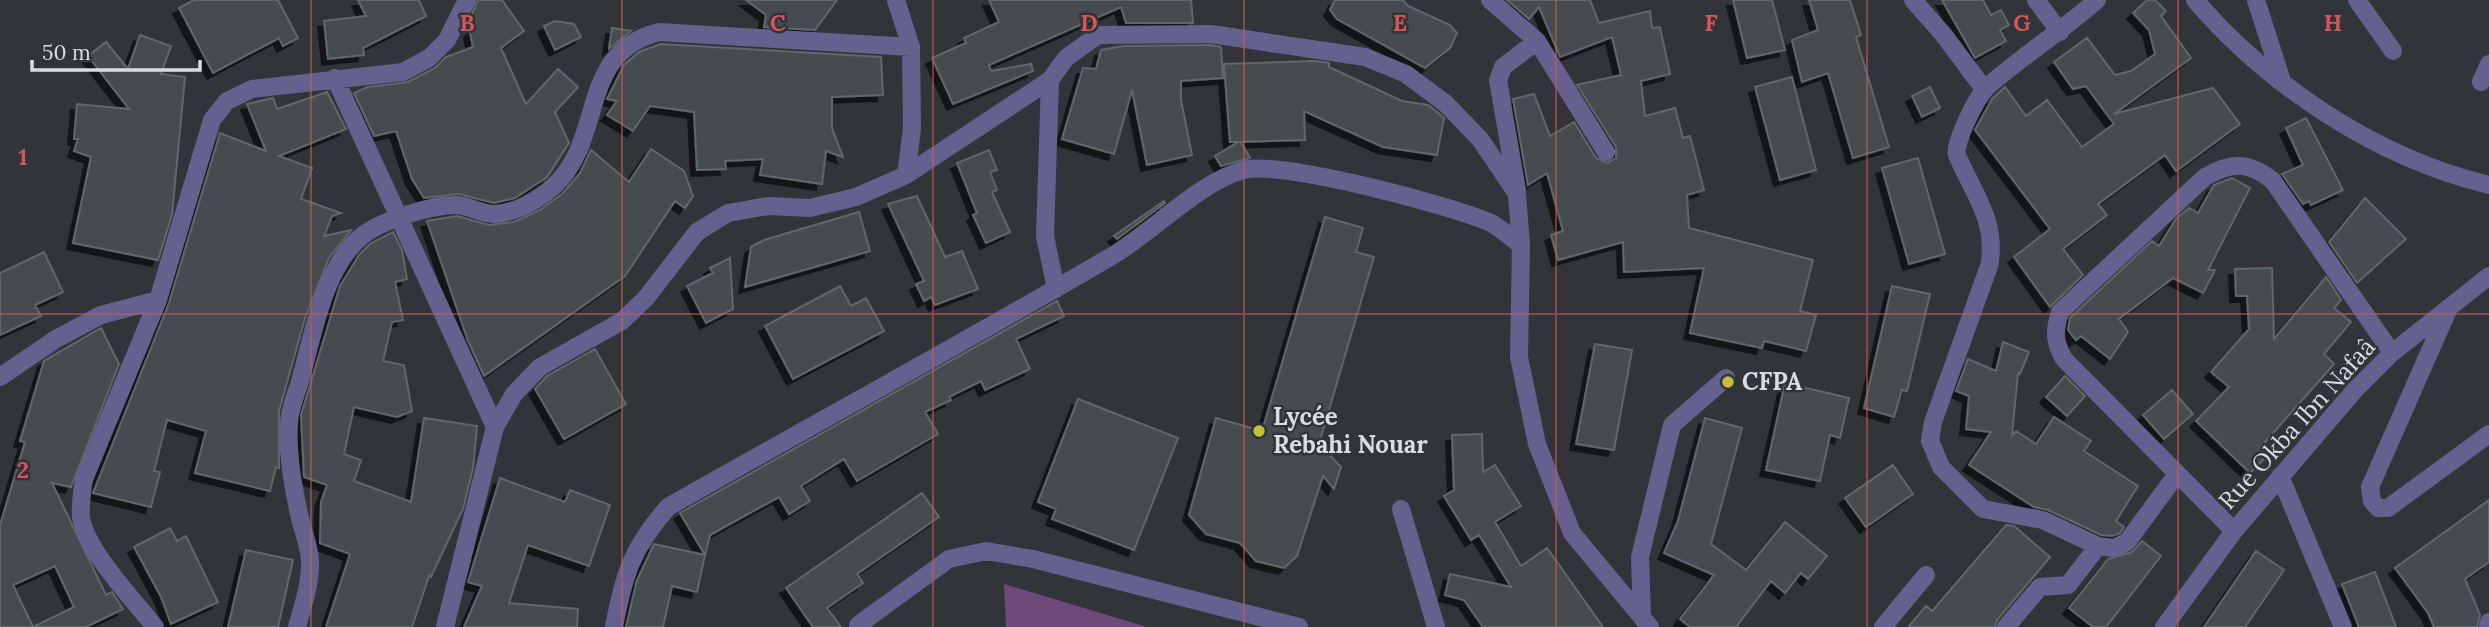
<svg xmlns="http://www.w3.org/2000/svg" width="2489" height="627" font-family="Lora,serif">
<style>
.green{fill:#6e4a7a}
.building{fill:#454c4f;stroke:#5f676a;stroke-width:2;fill-rule:evenodd;filter:url(#shadow)}
.lines{fill:none;stroke-linecap:round;stroke-linejoin:round}
.minor{stroke:#64618e;stroke-width:18}
.grid{fill:none;stroke:#d75556;stroke-width:2;stroke-opacity:0.55}
.poi-dot{fill:#c3bd3e;stroke:#31353a;stroke-width:2.5}
.labels{text-anchor:middle;stroke-width:5;stroke-linejoin:round;paint-order:stroke}
.poi-label{font-size:24px;font-weight:bold;fill:#dadce0;stroke:#31353a;text-anchor:start}
.street-label{font-size:24px;fill:#dadce0;stroke:#31353a}
.grid-label{font-size:23px;text-anchor:middle;font-weight:bold;fill:#d75556;stroke:#31353a;stroke-width:5;stroke-linejoin:round;paint-order:stroke}
</style>
<defs>
<filter id="shadow"><feDropShadow dx="-6" dy="6" stdDeviation="0" flood-color="#0009"/></filter>
</defs>
<rect width="100%" height="100%" fill="#31353a"/>
<path class="green" d="M1004,584l143,43h-141z"/>
<path class="building" d="M194,0h84l20,38 -15,8 -4,-8 -66,35 -34,-65z
M358,0h61l7,16 -63,32 1,7 -36,4 -4,-38 42,-5z
M478,0h24l22,31 -23,17 25,56 32,-35 20,18 -23,25 14,31 -22,34 -32,21 -21,5 -35,-9 -35,4 -12,-19 -16,-48 -22,5 -20,-43 14,-6 40,-5 27,-14 11,-11 27,-10 -3,-15 4,-4 -5,-7z
M746,0h91l-22,30 -51,-3 2,-12z
M989,0h202l2,23h-67l-5,-16 -132,58 2,6 40,-7 2,7 -80,33 -21,-46 34,-15 -2,-5 35,-16z
M1335,0h68l5,6 42,19 7,8 -7,15 -25,20 -88,-49 -7,-9z
M1507,0h83l9,23 51,-12 2,17 8,-1 10,47 -29,7 4,35 30,-8 8,30 7,-2 14,54 -17,5 2,33 124,32 -13,51 16,4 -10,36 -42,-10 -2,7 -72,-15 14,-65 -80,4 -1,-30 -65,18 -7,-25 12,-4 -16,-58 -19,12 -15,-86 21,-5 16,42 24,-14 22,36 11,5 9,-5v-11l-39,-62 44,-10 -9,-38 -52,20 -21,-50 -10,12z
M1733,0h39l13,50 -38,8z
M1809,0h41l11,35 -5,2 33,110 -36,11 -25,-85 -26,9 -10,-42 26,-10z
M1942,0h41l8,15 10,-5 8,15 -9,5 6,11 -31,17z
M2147,0h8l11,11 -5,5 30,42 -77,56 99,-26 27,36 -64,47 -11,-16 -67,49 9,11 -44,34 20,26 -33,32 -36,-50 36,-28 -75,-99 17,-31 13,-12 21,29 21,-16 35,47 32,-23 -28,-38 -13,3 -19,-27 33,-24 28,37 16,-4 24,-17 -6,-24 -16,-17z
M555,21l19,3 7,13 -26,13 -11,-24z
M612,28l19,3 -22,18v-1z
M140,35l31,11 -10,28 24,3 -13,138 -14,45 -85,-17 18,-86 -17,-6 4,-12h-4l3,-35 52,5 -41,-53 18,-14 22,27z
M661,44l220,13 2,38 -51,2v31l11,29 -17,-6 -4,33 -62,-9 3,-16 -38,2 1,8 -29,1 -3,-58 -44,-6 -17,25 -26,-16 10,-14 -10,-2 17,-34 15,-13z
M1210,45l11,2 2,31 -42,3v19l11,55 -45,10 -15,-75 -18,64 -52,-15 21,-71 13,1 5,-19 23,-4z
M1314,61l15,2v4l73,34 26,4 9,7 7,6 -7,37 -54,-8 -79,-36 1,29 -64,2 9,16 -29,8 -6,-10 23,-14h-8l-6,-78z
M1792,77l24,93 -36,10 -25,-93z
M1930,87l10,21 -18,9 -10,-21z
M327,92l19,37 -67,27 33,12 -11,31 40,14 -9,3 -8,20 27,-6 -22,28 -24,60 -26,93v57l-3,-1 -6,24 -75,-18 11,-42 -39,-11 -13,51 6,1 -9,35 -58,-14 76,-190 51,-170 46,18 -19,-47 26,-6 4,11z
M2306,118l37,72 -32,15 -2,-4 -6,3 -21,-30 21,-9 -17,-37z
M651,149l33,22 9,25 -8,12 -10,-7 -50,75 -141,100 -16,-35 -41,-120 30,-5 32,9 25,-3 26,-12 22,-16 18,-21 11,-23 38,32z
M989,150l8,20 -7,2 7,18 -5,2 18,40 -24,11 -13,-28 4,-2 -20,-50z
M1918,158l27,96 -36,10 -27,-96z
M2232,178l18,10 -42,82h7l-12,23 -30,-15 -54,41 9,13 -18,27 -29,-23 -5,4 -8,-10 2,-12 82,-77 7,5 17,-27 13,-11 9,5 16,-28z
M917,196l28,61 17,-6 16,38 -43,16 -4,-8 -7,4 -8,-17 8,-3 -36,-77z
M2365,198l41,41 -49,44 -28,-41z
M1164,201l1,2 -48,36 -3,-3z
M859,212l11,39 -125,36 6,-40 13,-7z
M1325,217l38,11 -7,24 18,5 -55,187 22,23 -7,22 -11,-13 -26,80 -13,12 -28,-7 -16,-18 -34,-9 -17,-19 27,-97 46,13z
M393,232l9,18 5,29 -12,3 8,38 -11,2 -9,39 21,4 8,46 -15,6 -43,-10 -10,47 17,6 -7,21 57,21 13,-84 53,8 -4,42 -10,41 -32,68 -2,-1 -17,51h-86l24,-73 -30,-11 1,-41 6,-17 -23,-8 -3,-62 39,-129 19,-31 11,-11z
M44,252l19,40 -28,13 6,11 -41,19v-62z
M730,258l3,51 -27,14 -19,-37 26,-13 -3,-5z
M2272,268l2,71 52,-62 15,23 -7,8 17,14 -27,32 10,10 -74,84 8,7 -18,18 -54,-52 33,-34 -18,-15 38,-43 -2,-33h-11l-1,-27z
M840,286l11,20 15,-8 18,33 -91,48 -28,-53z
M1892,286l38,8 -23,97 -5,-1 -8,27 -30,-9z
M1057,301l7,15 -48,23 14,30 -45,21 -4,-9 -32,16 2,3 -26,12 13,22 -81,47 -13,-22 -43,27 9,15 -21,13 -10,-17 -69,38 -5,20 -25,-42z
M101,328l18,36 -48,123 -19,-4 54,112 6,-3 11,17 -37,18h-86v-102l25,-83 -5,-1 24,-80zM55,566l19,41 -41,20 -20,-42z
M2003,342l26,10 -9,22 -2,-1 -6,62 4,-4 20,13 18,-27 37,24 -7,10 54,35 -22,35 8,6 -4,6 -8,3 -11,-1 -53,-25 -14,-3 -65,-42 22,-33 -25,-3 3,-33 -13,-5 12,-32 28,12z
M1595,344l37,6 -18,100 -38,-6z
M595,349l31,55 -62,35 -29,-50 12,-13z
M2065,376l20,20 -18,20 -21,-19z
M1785,383l64,15 -9,40 -10,-3 -10,46 -54,-11z
M2172,390l21,24 -29,25 -21,-24z
M1078,399l100,39 -44,112 -82,-31 4,-10 -18,-7z
M1705,418l37,10 -31,116 35,26 39,-48 42,34 -19,23 -7,-6 -16,20 -14,-12 -35,46h-46l-10,-8 34,-44 -50,-22 14,-32z
M1482,434l1,38 12,-7 26,41 -26,16 26,44 26,-18 56,79h-120l-19,-27 -19,-5 5,-21 61,13 -32,-52 -8,5 -27,-44 10,-6 -2,-55z
M1893,465l20,29 -47,33 -21,-29z
M500,478l65,24 5,-12 40,15 -21,61 -61,-21 -19,58 69,6 -1,18h-113l18,-41 -14,-4z
M922,493l17,24 -82,57 6,9 -36,25 14,19h-28l-27,-39z
M2489,500v62l-24,17 15,36 -3,12h-43l-6,-14 -33,-45z
M2006,525l8,1 36,31 -53,63 -2,7h-87l18,-21 6,5z
M170,528l7,13 9,-5 32,66 -47,22 -10,-27 -27,-50z
M2142,541l19,15 -55,71h-13l-24,-19 39,-49 24,-7z
M654,544l51,11 -8,37 -25,-6 -9,41h-37l11,-47z
M246,550l47,10 -15,67h-50z
M2256,551l28,19 -39,57h-41z
M2375,572l7,18 14,37h-37l-17,-43z"/>
<g class="lines">
<path class="minor" d="M896,0l15,47 1,82 -6,46
M1490,0l47,41
M1913,0l30,34 41,55
M2036,0l24,32
M2097,0c-35,31 -75,56 -110,87 -9,8 -34,57 -30,68 16,38 41,67 32,111l-56,156 -3,19 11,26 42,42 60,11 55,26 16,2 13,-6 50,-68
M2195,0c75,87 182,158 294,185
M2256,0l26,81
M2357,0l36,51
M335,78l160,349
M1050,80l-5,156 11,53
M2481,82l8,-18
M1517,190l-19,-110 5,-13 34,-26 69,111
M2448,310l-78,177 2,14 6,7h10l101,-74
M0,377l56,-38 45,-24 57,-15
M2280,476l63,151
M1401,509l35,118
M2234,531l-170,-172c-10,-17 -10,-28 -4,-47l145,-135c26,-15 44,-16 68,4l119,172
M1642,617l-2,-60 32,-132 54,-47
M858,625l91,-66 37,-8 47,8 266,68
M155,627c-21,-27 -69,-76 -74,-110 -1,-13 1,-26 3,-38l74,-179 54,-180 15,-19 25,-12 151,-17 26,-14 18,-18 20,-40
M297,627c6,-22 14,-44 13,-67 -1,-15 -8,-32 -11,-46 -6,-29 -12,-60 -10,-90 0,-15 8,-31 12,-46 12,-44 24,-114 62,-143 20,-15 70,-31 95,-30 12,1 24,9 36,9 22,-1 45,-14 61,-29 50,-47 23,-133 104,-153l252,15
M445,627l50,-200 19,-33 26,-27 82,-46 24,-23 51,-66 31,-19 40,-7 42,2 46,-11 50,-22 144,-95 16,-22 32,-23 113,-1 154,23 41,17 39,29 35,36 37,55 4,51
M614,627c10,-53 18,-79 54,-120 148,-84 297,-165 444,-251 41,-24 88,-75 132,-86 37,-10 209,36 247,53 11,6 20,15 30,22l-2,112 18,87 35,89 78,94
M1883,627l43,-52
M2006,627l34,-40 28,-2 30,-39
M2164,627l70,-96 120,-140 38,-38 97,-77
M2488,627l1,-5"/>
</g>
<path class="grid" d="M311,0v627M622,0v627M933,0v627M1244,0v627M1556,0v627M1867,0v627M2178,0v627M0,314h2489"/>
<g class="poi-dot">
<circle cx="1728" cy="382" r="7"/>
<circle cx="1259" cy="431" r="7"/>
</g>
<g class="labels">
<g class="poi-label">
<text x="1742" y="390">CFPA</text>
<text x="1273" y="425">Lycée<tspan x="1273" dy="28">Rebahi Nouar</tspan></text>
</g>
<g class="street-label">
<text transform="translate(2297 424) rotate(-48)" y="8">Rue Okba Ibn Nafaâ</text>
</g>
</g>
<g class="grid-label">
<text x="467" y="31">B</text>
<text x="778" y="31">C</text>
<text x="1089" y="31">D</text>
<text x="1400" y="31">E</text>
<text x="1711" y="31">F</text>
<text x="2022" y="31">G</text>
<text x="2333" y="31">H</text>
<text x="23" y="165">1</text>
<text x="23" y="478">2</text>
</g>
<path d="M32 60v10h168v-10" fill="none" stroke="#dadce0" stroke-width="3.5"/>
<text x="42" y="60" font-size="21" fill="#dadce0" stroke="#31353a" stroke-width="5" paint-order="stroke">50 m</text>
</svg>
